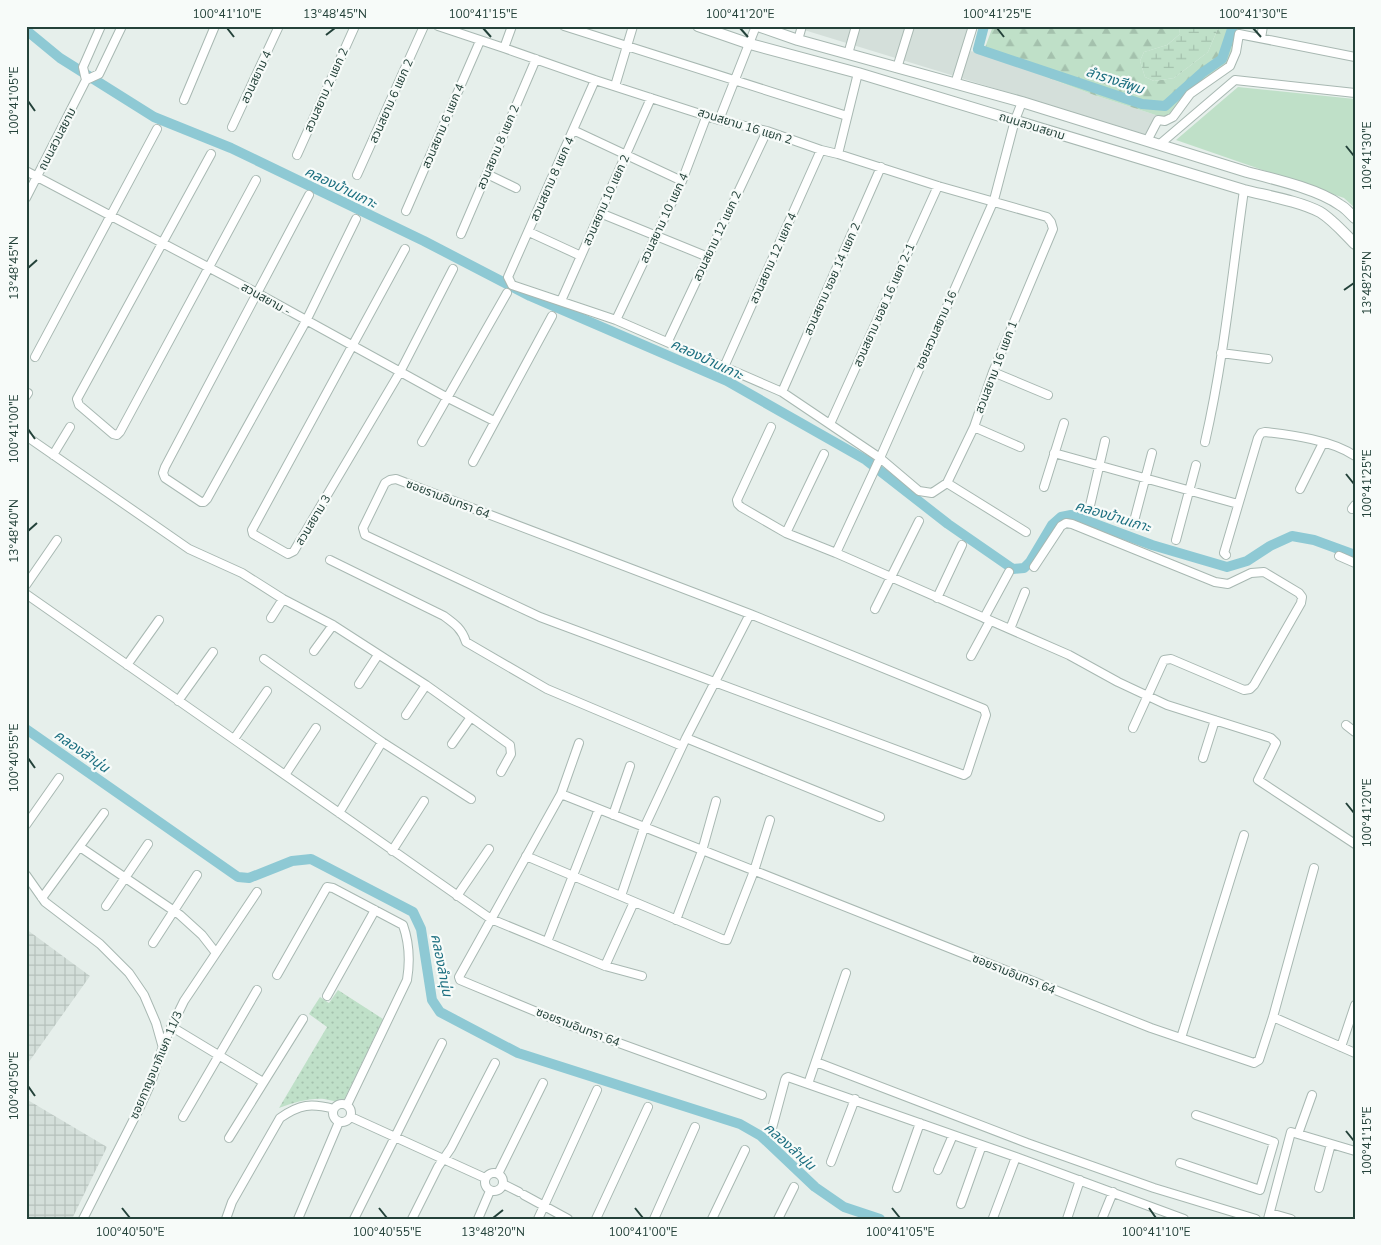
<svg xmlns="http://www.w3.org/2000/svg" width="1381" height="1245" font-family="'Nunito Sans','Noto Sans Thai',sans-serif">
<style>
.built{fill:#d4dfda}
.industrial{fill:url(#industrial-grid)}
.forest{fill:url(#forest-firs)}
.wetland{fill:url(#wetland-marsh)}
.park{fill:#bfe0c8}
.garden{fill:url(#garden-dots)}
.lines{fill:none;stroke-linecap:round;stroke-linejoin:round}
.canal{stroke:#8ec9d4;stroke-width:10}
.minor-casing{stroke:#a8b8b2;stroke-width:10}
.tertiary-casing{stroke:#a8b8b2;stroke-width:12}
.minor{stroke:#fff;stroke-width:8}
.tertiary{stroke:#fff;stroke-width:10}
.ticks{fill:none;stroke:#24423a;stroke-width:2}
.labels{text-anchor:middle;stroke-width:4.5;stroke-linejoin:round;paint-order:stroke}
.street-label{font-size:12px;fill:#24423a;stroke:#f7fbf9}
.water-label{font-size:14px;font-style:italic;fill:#1c6f80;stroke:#f7fbf9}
.neatline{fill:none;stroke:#24423a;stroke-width:2}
.ticks-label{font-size:12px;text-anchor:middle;fill:#24423a}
</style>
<defs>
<pattern id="industrial-grid" width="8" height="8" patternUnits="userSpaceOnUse" patternTransform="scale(1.25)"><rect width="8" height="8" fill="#d4dfda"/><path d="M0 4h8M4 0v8" fill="none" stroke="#b6c1bc"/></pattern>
<pattern id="forest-firs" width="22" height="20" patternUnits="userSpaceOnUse" patternTransform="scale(1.25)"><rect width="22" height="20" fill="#bfe0c8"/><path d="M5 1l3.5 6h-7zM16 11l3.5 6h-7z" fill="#a4c1ad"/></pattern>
<pattern id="wetland-marsh" width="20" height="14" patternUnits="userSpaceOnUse" patternTransform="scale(1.25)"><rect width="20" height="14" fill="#bfe0c8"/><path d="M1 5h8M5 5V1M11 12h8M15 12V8" fill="none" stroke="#a4c1ad"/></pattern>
<pattern id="garden-dots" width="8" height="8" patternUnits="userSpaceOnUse" patternTransform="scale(1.25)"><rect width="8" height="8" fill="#bfe0c8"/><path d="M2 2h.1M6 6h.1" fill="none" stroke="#a4c1ad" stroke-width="1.8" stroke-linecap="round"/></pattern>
</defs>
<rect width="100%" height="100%" fill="#e6efeb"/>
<path class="built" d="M791,26h187l-9,25 14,2 111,42 74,24 -21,16z"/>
<path class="industrial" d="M26,929l64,47 -64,90z
M26,1099l81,48 -35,72h-46z"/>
<path class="forest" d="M993,26h186l1,8 -13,11 -23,7 -4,9 5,16 9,4 20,-3 34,-26 11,-26h23l-13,42 -29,16 -32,35 -74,-24 -111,-42z"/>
<path class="wetland" d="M1179,26h40l-11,26 -34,26 -20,3 -9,-4 -5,-16 4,-9 23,-7 13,-11z"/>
<path class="park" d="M1238,87l117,12v109l-11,-10 -168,-58z"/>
<path class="garden" d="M338,990l45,29 -39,81c-8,3 -12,0 -20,-1 -15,-1 -31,4 -45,9l48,-81 -18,-13 11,-17 9,6z"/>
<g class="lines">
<path class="canal" d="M984,26l-6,23 164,55 23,2 37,-33 20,-14 11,-33
M26,30l34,28 94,59 77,31 193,93 106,55 197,85 139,79 82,64 65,45 11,-1 6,-6 22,-37 9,-8 10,-2 81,30 75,22 20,-6 23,-15 22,-10 22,4 41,15
M26,729l212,148 11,1 43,-17 19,-2 102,53 8,17 11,71 8,12 78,41 222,71 21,12 54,51 29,20 36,12"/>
<defs>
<path id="minor" d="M438,26l66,22 91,32 124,40 48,11 54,19 17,4 100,32 109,31 4,5 2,7 -60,143 -19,55 -27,56 -15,10 -13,-2 -39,-33 -98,-66 -166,-72 -104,-35 -4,-8 87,-197
M564,26l283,90
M1261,38l2,-12
M798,40l4,-14
M504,48l8,-22
M848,54l8,-28
M897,68l13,-42
M86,80l-3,-13 18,-41
M955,84l18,-58
M615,86l18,-60
M184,100l31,-74
M719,120l37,-94
M232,127l47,-101
M573,130l109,51
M1147,141l11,-21 7,1 8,-4 17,-23 40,-28 6,-14 3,-18 116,23
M1160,144l75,-64 120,13
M211,154l-134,245 2,6 34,29 4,1 3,-3 136,-252
M838,154l20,-81
M297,155l58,-129
M26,171l231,122 189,104 48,24
M487,174l29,14
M357,175l67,-149
M309,195l-144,272 -2,6 2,5 36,24h3l3,-3 99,-178 50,-102
M26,198l60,-118 13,-6 23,-48
M406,211l74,-170
M600,213l108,44
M529,232l52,24
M461,234l75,-175
M405,249l-153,281 1,4 35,20 6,-3 106,-179 53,-103
M561,301l90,-203
M616,320l66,-139 25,-66
M668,341l99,-210
M1221,353l47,6
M35,357l122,-228
M724,367l97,-217
M993,372l55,23
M782,392l99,-225
M26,396l2,-3
M830,424l108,-238
M771,427l-34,73 1,4 3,3 45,26 50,20 233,102 49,27 49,23 104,33 5,5 -18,37 97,64
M974,427l46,20
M26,436l163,113 53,24 41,26 50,26 93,60 84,60 1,9 -10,18
M422,442l85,-149
M1205,442c19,-83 27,-168 39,-252
M1054,453l184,51
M53,455l17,-28
M473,462l79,-146
M396,479l354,135 234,95 2,6 -19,58 -3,2 -424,-158 -175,-82 -2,-7 22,-45 5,-3z
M947,483l79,49
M1044,487l20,-64
M1300,489l23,-46
M1352,509l3,-4
M1089,510l16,-69
M1133,525l19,-72
M786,533l38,-79
M1176,540l20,-75
M836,553l44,-95 114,-258 21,-80 7,-18
M1226,555l-2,-2 34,-115 3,-5 4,-1c27,3 67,8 90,24
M1339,556l16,7
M330,560l114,56c11,8 18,13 22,26l81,47 135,57
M1034,567l27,-41 5,-3 6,1 143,58 13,2 23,-11 13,-1 35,21 3,4 -1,6 -47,82 -4,4 -6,1 -73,-31 -7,1 -31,68
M26,585l31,-45
M26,594l465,325 114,47 37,10
M937,598l25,-53
M875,609l44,-88
M271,618l12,-19
M984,618l25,-46
M1010,629l15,-37
M314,651l19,-26
M971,656l19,-35
M264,659l118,83 89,57
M127,665l32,-45
M359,684l19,-29
M178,701l35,-49
M406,715l20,-30
M1346,725l9,7
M686,738l194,79
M234,739l33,-48
M579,743l-18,51 -102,183 1,3 101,42 201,73
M452,744l19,-27
M1203,758l12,-38
M285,775l31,-47
M561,794l590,234 103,35 5,-3 14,-43 41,-149
M339,813l43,-71
M613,815l17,-49
M26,825l33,-47
M80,847l100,68 22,20 14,18
M392,851l32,-50
M526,856l196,83 5,1 27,-69 16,-51
M26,875l19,27 55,42 29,29 15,22 12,28 7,25
M457,896l32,-47
M621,896l23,-68 42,-90 64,-124
M42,898l62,-85
M106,906l42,-62
M676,920l26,-69 14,-50
M547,942l52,-133
M153,943l44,-68
M605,966l29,-64
M277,975l50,-88 6,1 70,37c6,17 7,37 4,55l-60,125
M327,996l48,-86
M1273,1017l82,36
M172,1027l91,55
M1181,1038l63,-203
M1341,1047l14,-42
M816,1062l211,81 127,45 102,31
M808,1084l38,-111
M333 1113a9 9 0 1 1 18 0a9 9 0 1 1-18 0Z
M183,1117l74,-127
M351,1117l134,61
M771,1132l14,-52 1,-2 2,-1 228,80 168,62
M1298,1134l14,-39
M229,1138l74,-119
M831,1162l24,-63
M1180,1163l80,27 14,-48 -78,-27
M938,1170l15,-35
M485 1182a9 9 0 1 1 18 0a9 9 0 1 1-18 0Z
M498,1174l45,-91
M503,1184l16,8
M897,1188l23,-65
M1319,1188l12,-44
M524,1195l44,24
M961,1204l21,-59
M1270,1213l21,6
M993,1218l23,-61
M83,1219l57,-112 11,-24 14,-43 19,-39 73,-109
M226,1219l6,-17 48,-84c20,-14 31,-15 54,-9
M298,1219l41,-97
M354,1219l88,-176
M412,1219l26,-52 13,-19 44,-85
M478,1219l12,-28
M538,1219l59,-129
M596,1219l52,-112
M654,1219l41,-92
M712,1219l33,-69
M778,1219l16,-32
M1067,1219l13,-39
M1102,1219l11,-27
M1268,1219l23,-87 64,19"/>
<path id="tertiary" d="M698,26l52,18 108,29 386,117c24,6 55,11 76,22 13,8 24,21 35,32
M758,26l40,14 224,62 225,70c27,7 71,17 93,33 6,3 10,9 15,13"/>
</defs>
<use href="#minor" class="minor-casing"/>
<use href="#tertiary" class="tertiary-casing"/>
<use href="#minor" class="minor"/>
<use href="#tertiary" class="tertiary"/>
</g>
<path class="ticks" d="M227,28l7,9M483,28l8,9M740,28l8,9M997,28l7,9M1253,28l8,9M326,35l9,-7M28,101l7,10M1346,146l8,10M28,268l9,-8M1344,290l10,-7M28,429l7,10M1346,474l8,10M28,531l9,-8M28,758l7,10M1346,803l8,10M28,1086l7,10M1346,1131l8,10M122,1208l8,10M379,1208l8,10M635,1208l8,10M892,1208l8,10M1149,1208l7,10M493,1218l10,-8"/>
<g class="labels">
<g class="street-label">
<text transform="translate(256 77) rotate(-65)" y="4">สวนสยาม 4</text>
<text transform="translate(326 90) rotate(-66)" y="4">สวนสยาม 2 แยก 2</text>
<text transform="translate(391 101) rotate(-66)" y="4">สวนสยาม 6 แยก 2</text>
<text transform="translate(443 126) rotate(-67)" y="4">สวนสยาม 6 แยก 4</text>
<text transform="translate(745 126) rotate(17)" y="4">สวนสยาม 16 แยก 2</text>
<text transform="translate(1032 126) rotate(17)" y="4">ถนนสวนสยาม</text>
<text transform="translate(57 139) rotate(-63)" y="4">ถนนสวนสยาม</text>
<text transform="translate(498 147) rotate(-67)" y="4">สวนสยาม 8 แยก 2</text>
<text transform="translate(552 179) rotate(-66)" y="4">สวนสยาม 8 แยก 4</text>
<text transform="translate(606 200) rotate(-66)" y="4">สวนสยาม 10 แยก 2</text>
<text transform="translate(664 218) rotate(-65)" y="4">สวนสยาม 10 แยก 4</text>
<text transform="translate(717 236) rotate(-65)" y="4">สวนสยาม 12 แยก 2</text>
<text transform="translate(773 258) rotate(-66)" y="4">สวนสยาม 12 แยก 4</text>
<text transform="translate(832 279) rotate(-66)" y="4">สวนสยาม ซอย 14 แยก 2</text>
<text transform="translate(266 299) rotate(29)" y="4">สวนสยาม -</text>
<text transform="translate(884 305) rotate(-66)" y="4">สวนสยาม ซอย 16 แยก 2-1</text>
<text transform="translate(936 330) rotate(-66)" y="4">ซอยสวนสยาม 16</text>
<text transform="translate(996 367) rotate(-69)" y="4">สวนสยาม 16 แยก 1</text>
<text transform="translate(448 499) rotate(21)" y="4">ซอยรามอินทรา 64</text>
<text transform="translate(313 520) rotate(-59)" y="4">สวนสยาม 3</text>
<text transform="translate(1014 974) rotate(22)" y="4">ซอยรามอินทรา 64</text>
<text transform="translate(578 1027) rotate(21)" y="4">ซอยรามอินทรา 64</text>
<text transform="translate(156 1065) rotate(-67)" y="4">ซอยกาญจนาภิเษก 11/3</text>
</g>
<g class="water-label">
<text transform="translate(1115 80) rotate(18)" y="5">ลำรางสีพูม</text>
<text transform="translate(341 187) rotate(26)" y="5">คลองบ้านเกาะ</text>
<text transform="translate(707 359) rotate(25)" y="5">คลองบ้านเกาะ</text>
<text transform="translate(1113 516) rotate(17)" y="5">คลองบ้านเกาะ</text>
<text transform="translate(82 751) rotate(35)" y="5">คลองลำนุ่น</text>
<text transform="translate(442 965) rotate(79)" y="5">คลองลำนุ่น</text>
<text transform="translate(790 1146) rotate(42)" y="5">คลองลำนุ่น</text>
</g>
</g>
<rect width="1381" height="1245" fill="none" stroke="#f7fbf9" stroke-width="55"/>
<rect x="28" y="28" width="1326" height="1190" class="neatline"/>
<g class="ticks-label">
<text x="227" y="18">100°41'10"E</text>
<text x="335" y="18">13°48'45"N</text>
<text x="483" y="18">100°41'15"E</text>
<text x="740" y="18">100°41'20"E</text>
<text x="997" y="18">100°41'25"E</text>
<text x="1253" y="18">100°41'30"E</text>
<text transform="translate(14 101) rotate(-90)" y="4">100°41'05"E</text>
<text transform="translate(1367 156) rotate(-90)" y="4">100°41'30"E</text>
<text transform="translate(14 268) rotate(-90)" y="4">13°48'45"N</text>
<text transform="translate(1367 283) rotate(-90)" y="4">13°48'25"N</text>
<text transform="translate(14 429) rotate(-90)" y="4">100°41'00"E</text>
<text transform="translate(1367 484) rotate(-90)" y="4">100°41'25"E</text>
<text transform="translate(14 531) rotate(-90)" y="4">13°48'40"N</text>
<text transform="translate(14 758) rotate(-90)" y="4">100°40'55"E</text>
<text transform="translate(1367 813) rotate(-90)" y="4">100°41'20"E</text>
<text transform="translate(14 1086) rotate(-90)" y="4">100°40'50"E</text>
<text transform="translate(1367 1141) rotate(-90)" y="4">100°41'15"E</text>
<text x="130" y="1236">100°40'50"E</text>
<text x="387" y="1236">100°40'55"E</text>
<text x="493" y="1236">13°48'20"N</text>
<text x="643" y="1236">100°41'00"E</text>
<text x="900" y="1236">100°41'05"E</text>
<text x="1156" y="1236">100°41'10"E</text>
</g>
</svg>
